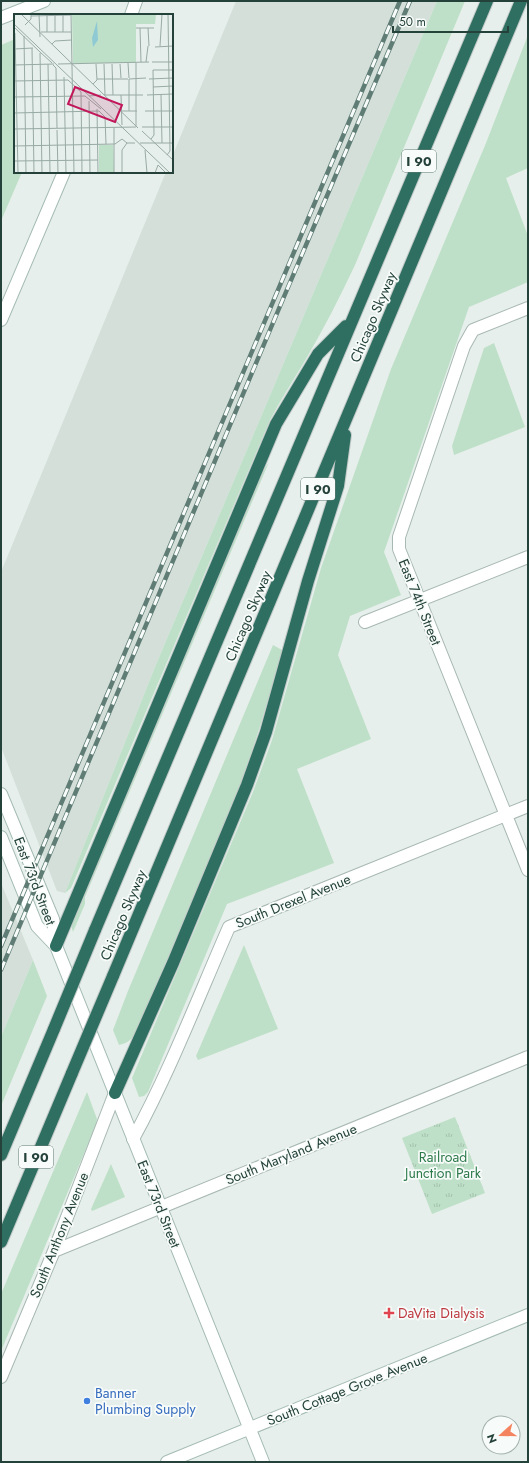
<svg xmlns="http://www.w3.org/2000/svg" width="529" height="1463" font-family="Jost,sans-serif">
<style>
.built{fill:#d4dfda}
.green{fill:#bfe0c8}
.park{fill:url(#park-tufts)}
.lines{fill:none;stroke-linecap:round;stroke-linejoin:round}
.street-casing{stroke:#a8b8b2;stroke-width:14}
.secondary-casing{stroke:#a4bbb3;stroke-width:14}
.highway-casing{stroke:#c2cac8;stroke-width:14}
.street{stroke:#fff;stroke-width:12}
.secondary{stroke:#fff;stroke-width:12}
.highway{stroke:#2f6f62;stroke-width:12}
.rail-casing{stroke:#5f7d75;stroke-width:4.5}
.rail{stroke:#f7fbf9;stroke-width:3;stroke-dasharray:9;stroke-linecap:butt}
.highway-bridge-casing{stroke:#c2cac8;stroke-width:14;stroke-linecap:butt}
.highway-bridge{stroke:#2f6f62;stroke-width:12}
.health-dot{fill:#e0444e;stroke:#f7fbf9;stroke-width:1.5}
.shop-dot{fill:#3f7fe0;stroke:#f7fbf9;stroke-width:1.5}
.labels{text-anchor:middle;stroke-width:3.5;stroke-linejoin:round;paint-order:stroke}
.shield{fill:#f7fbf9;stroke:#637a73;stroke-width:1}
.shield-label{font-size:13px;font-weight:bold;fill:#24423a}
.street-label{font-size:14px;fill:#24423a;stroke:#f7fbf9}
.park-label{font-size:14px;fill:#2d7a4b;stroke:#f7fbf9}
.health-label{font-size:14px;fill:#be3a42;stroke:#f7fbf9;text-anchor:start}
.shop-label{font-size:14px;fill:#366cbe;stroke:#f7fbf9;text-anchor:start}
.inset-road{fill:none;stroke:#98aaa4;stroke-width:1}
.view{fill:#c2185b;fill-opacity:0.15;stroke:#c2185b;stroke-width:2}
.inset-edge{fill:none;stroke:#24423a;stroke-width:2}
</style>
<defs>
<pattern id="park-tufts" width="24" height="20" patternUnits="userSpaceOnUse"><rect width="24" height="20" fill="#bfe0c8"/><path d="M3 7l-1-3M5 7V3M7 7l1-3M15 17l-1-3M17 17v-4M19 17l1-3" fill="none" stroke="#a4c1ad"/></pattern>
</defs>
<rect width="100%" height="100%" fill="#e6efeb"/>
<path class="built" d="M236,1h201l-282,666 -90,226 -8,-2 -56,-144v-175l165,-400h6v-15z
M1,883l32,77 -32,77z"/>
<path class="green" d="M437,1h28l-110,264c-15,32 -31,63 -49,94 -12,20 -25,40 -36,61l-199,468 -6,5 90,-226z
M528,35v133l-22,10 22,58v46l-59,25 -85,245 17,43 -51,21 -12,39 33,84 -74,30 37,94 -107,41 -79,188 -4,4 -5,1 -7,-19 121,-286 19,-52 49,-172 70,-199 95,-226z
M15,39v133h7l-21,49v-176z
M494,343l31,84 -71,28 -2,-9 32,-98z
M269,462l-184,435v7l-12,28 -2,-7 189,-449z
M273,645l9,5c-13,48 -27,96 -45,143l-99,236c-5,9 -9,14 -19,16l-6,-15 15,-39z
M244,945l34,84 -80,31 -2,-4z
M33,960l14,36 -46,110v-69z
M87,1092l10,27 -1,6 -95,226v-57z
M111,1164l14,33 -33,14 -1,-2z"/>
<path class="park" d="M455,1117l30,76 -53,21 -30,-76z"/>
<g class="lines">
<defs>
<path id="street" d="M528,308l-55,22 -9,16 -65,191v12l129,321
M365,622l163,-65
M133,1139c37,-68 65,-141 96,-212l299,-121
M54,1251l474,-194
M1,1377l53,-126 61,-158"/>
<path id="secondary" d="M131,15l5,-14
M1,18l43,-17
M1,320l63,-148
M1,794l52,125 3,27 207,516
M1,837l36,89 19,20
M167,1462l361,-147"/>
<path id="highway" d="M95,930l392,-929
M56,946l220,-522 42,-70 28,-28
M113,976l408,-975
M115,1093l58,-130 74,-178 19,-53 42,-151 30,-95 7,-51
M1,1155l53,-126
M1,1242l71,-169"/>
</defs>
<use href="#street" class="street-casing"/>
<use href="#secondary" class="secondary-casing"/>
<use href="#highway" class="highway-casing"/>
<use href="#street" class="street"/>
<use href="#secondary" class="secondary"/>
<use href="#highway" class="highway"/>
<defs>
<path id="rail" d="M1,946l399,-945
M1,970l282,-671 127,-298"/>
</defs>
<use href="#rail" class="rail-casing"/>
<use href="#rail" class="rail"/>
<defs>
<path id="highway-bridge" d="M54,1029l41,-99
M72,1073l41,-97"/>
</defs>
<use href="#highway-bridge" class="highway-bridge-casing"/>
<use href="#highway-bridge" class="highway-bridge"/>
</g>
<path class="health-dot" d="M387 1307h4v4h4v4h-4v4h-4v-4h-4v-4h4z"/>
<circle class="shop-dot" cx="87" cy="1401" r="4"/>
<g class="labels">
<g class="shield">
<rect x="402" y="150" width="34" height="22" rx="3"/>
<rect x="301" y="478" width="34" height="22" rx="3"/>
<rect x="19" y="1146" width="34" height="22" rx="3"/>
</g>
<g class="shield-label">
<text x="419" y="166">I 90</text>
<text x="318" y="494">I 90</text>
<text x="36" y="1162">I 90</text>
</g>
<g class="street-label">
<text transform="translate(373 317) rotate(-67)" y="5">Chicago Skyway</text>
<text transform="translate(420 602) rotate(68)" y="5">East 74th Street</text>
<text transform="translate(248 616) rotate(-67)" y="5">Chicago Skyway</text>
<text transform="translate(35 881) rotate(69)" y="5">East 73rd Street</text>
<text transform="translate(293 901) rotate(-22)" y="5">South Drexel Avenue</text>
<text transform="translate(123 915) rotate(-67)" y="5">Chicago Skyway</text>
<text transform="translate(291 1154) rotate(-22)" y="5">South Maryland Avenue</text>
<text transform="translate(159 1204) rotate(68)" y="5">East 73rd Street</text>
<text transform="translate(59 1235) rotate(-68)" y="5">South Anthony Avenue</text>
<text transform="translate(347 1389) rotate(-22)" y="5">South Cottage Grove Avenue</text>
</g>
<g class="park-label">
<text x="443" y="1162">Railroad<tspan x="443" dy="16">Junction Park</tspan></text>
</g>
<g class="health-label">
<text x="398" y="1318">DaVita Dialysis</text>
</g>
<g class="shop-label">
<text x="95" y="1398">Banner<tspan x="95" dy="16">Plumbing Supply</tspan></text>
</g>
</g>
<g transform="translate(14 14)">
<rect width="159" height="159" fill="#e6efeb"/>
<path d="M58,0h84l-1,10h-19v39h-63z" fill="#bfe0c8"/>
<path d="M85,131h14l1,28h-15z" fill="#bfe0c8"/>
<path d="M83,7l1,19 -5,7 -1,-9z" fill="#8ec9d4"/>
<path class="inset-road" d="M7,0l117,114M25,0l1,23M33,0v18M41,0v18M49,0v18M57,0l3,159M17,2l40,-1M0,10l156,149M11,11l6,-6v-5M0,13l26,25M122,14h18M126,14l1,34M134,14l1,18M27,18h30M1,19l3,140M10,22l2,137M38,30l3,-3 17,-1M146,32l2,-32h8M141,33l18,-1M18,34l2,125M0,35l19,-1M26,38l12,11M26,39l2,120M132,48l2,-16M138,48h21M114,49l1,15M122,49v63M34,50l2,109M44,50l91,-2M90,50l1,31M98,50l1,31M106,50l1,14M0,51l40,-1M39,51l3,3 1,60M50,63l2,96M83,65h31M115,65v32M115,65l17,-1M135,65l24,-1M0,67l54,-1 13,12M79,70l4,-4 -1,-16M139,73l20,-1M67,78l1,81M90,81h39M107,81l1,30M133,81l26,-1M147,81l1,48M71,82l16,13M75,82l12,-1M0,83l71,-1M75,87l1,72M83,95l1,64M108,97h15M131,97h28M0,99l85,-2 6,6 1,27M128,113h31M100,114v45M0,115l122,-2M43,116l1,43M128,117l31,29M108,125l5,4h8M137,125l3,-4 -1,-65h20M126,129h33M0,132l101,-2 7,-5M131,136l2,23M153,141l3,-4 -2,-137M0,147l84,-1M108,159v-23l5,-7M141,159l3,-8 8,8"/>
<path class="view" d="M61,73l47,18 -7,17 -47,-18z"/>
<rect width="159" height="159" class="inset-edge"/>
</g>
<rect width="529" height="1463" fill="none" stroke="#24423a" stroke-width="4"/>
<g transform="translate(501 1435) rotate(249)"><circle r="19" fill="#f7fbf9" stroke="#a3b1ad"/>
<path d="M0-3L7 15L0 10L-7 15Z" fill="#f4845f"/>
<text y="-6" font-size="11" font-weight="bold" text-anchor="middle" fill="#24423a">N</text>
</g>
<path d="M393 26v6h115v-6" fill="none" stroke="#24423a" stroke-width="2"/>
<text x="399" y="26" font-size="12" fill="#24423a" stroke="#f7fbf9" stroke-width="3" paint-order="stroke">50 m</text>
</svg>
